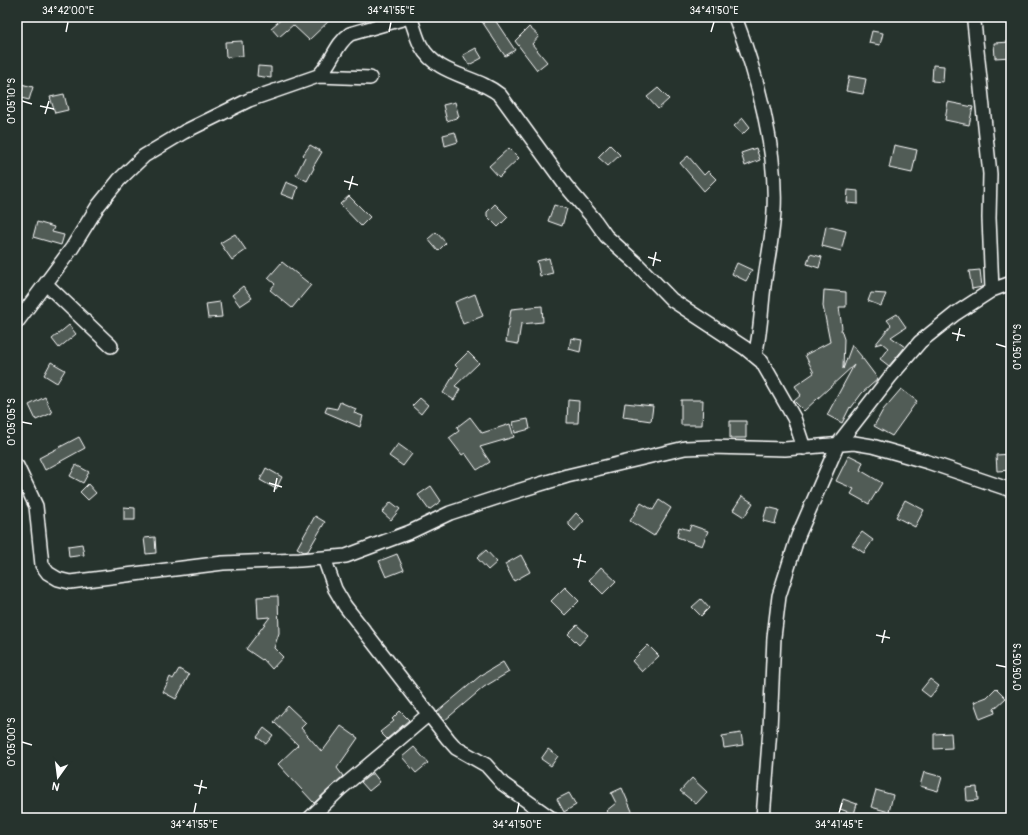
<svg xmlns="http://www.w3.org/2000/svg" width="1028" height="835" font-family="Pangolin,sans-serif">
<style>
.building{fill:#515c57;stroke:#fff}
.lines{fill:none;stroke-linecap:round;stroke-linejoin:round}
.minor-casing{stroke:#fff;stroke-width:16}
.minor{stroke:#26332d;stroke-width:13}
.ticks{fill:none;stroke:#fff;stroke-width:1.5}
.neatline{fill:none;stroke:#fff;stroke-width:1.5}
.ticks-label{font-size:10px;text-anchor:middle;fill:#fff}
</style>
<rect width="100%" height="100%" fill="#26332d"/>
<filter id="ink" filterUnits="userSpaceOnUse"><feTurbulence type="fractalNoise" baseFrequency=".025" numOctaves="2"/><feDisplacementMap in="SourceGraphic" scale="8" xChannelSelector="R" yChannelSelector="G"/><feConvolveMatrix kernelMatrix="1 2 1 2 8 2 1 2 1" color-interpolation-filters="sRGB"/></filter>
<g filter="url(#ink)">
<path class="building" d="M284,17h49l-24,23 -16,-15 -14,12 -8,-9z
M479,17h14l22,33 -10,6z
M529,27l10,9 -7,8 15,18 -10,8 -22,-29z
M872,31l11,2 -3,12 -11,-2z
M242,41l1,15 -17,1 -1,-15z
M1011,42v15l-16,1 -1,-15z
M476,48l6,10 -13,7 -6,-10z
M933,65l11,1 -1,16 -11,-1z
M258,66l13,1v11l-14,-2z
M849,76l17,3 -3,15 -17,-3z
M17,83l16,4 -4,13 -12,-3z
M658,88l11,11 -11,10 -11,-12z
M64,94l4,16 -13,3 -5,-16z
M455,102l4,15 -12,4 -4,-16z
M948,102l25,5 -4,18 -24,-5z
M743,118l7,9 -8,8 -8,-9z
M455,132l3,10 -13,4 -2,-11z
M310,145l12,7 -9,15 1,1 -7,13 -11,-6 9,-18 -2,-2z
M610,145l10,10 -12,11 -10,-9z
M894,145l23,5 -5,23 -23,-5z
M509,148l10,10 -20,19 -10,-11z
M756,148l4,12 -15,6 -4,-13z
M688,156l16,19 4,-4 8,8 -12,12 -24,-28z
M286,182l12,5 -4,12 -13,-5z
M848,190l10,1v13l-11,-1z
M349,196l21,21 -9,9 -21,-22z
M495,204l13,13 -10,10 -11,-11v-4z
M554,205l13,4 -5,17 -14,-5z
M37,222l17,5 -2,5 12,3 -3,10 -28,-8z
M826,226l20,5 -5,20 -19,-5z
M436,232l10,11 -8,8 -10,-12z
M235,234l11,16 -14,10 -12,-17z
M810,254l12,3 -3,11 -12,-4z
M549,258l4,15 -13,3 -3,-15z
M282,262l29,23 -19,23 -22,-18 5,-6 -7,-6z
M737,263l15,7 -6,11 -14,-7z
M980,270l2,17 -10,2 -3,-18z
M243,286l9,12 -12,8 -8,-11z
M824,290l22,2v15h-7l3,21 -1,2 3,9 -1,30 9,-24 10,12 -1,2h2l15,20 -16,14 -11,15 -1,-1 -8,16 -15,-8 27,-50 -50,46 -10,-10 7,-6 -6,-9 19,-13 -9,-18 25,-13 -7,-36z
M871,293l15,1 -5,12 -13,-5z
M475,294l8,22 -20,8 -8,-22z
M220,302l2,15 -14,1 -2,-14z
M542,306l1,16 -22,2 -3,20 -12,-2 5,-33z
M897,314l9,13 -15,10 14,10 -16,19 -9,-7 8,-11 -6,-5 -7,2 16,-20 -4,-5z
M69,325l7,9 -17,14 -7,-9z
M571,338l11,2 -2,12 -11,-3z
M468,352l11,11 -24,23 5,3 -6,11 -11,-7 15,-25 -3,-3z
M51,362l14,8 -8,13 -13,-8z
M901,389l16,12 -25,35 -18,-10 9,-16z
M45,397l7,16 -16,7 -7,-15z
M420,398l8,7 -7,9 -9,-8z
M568,400l11,1 -1,22h-11z
M681,400h22l-1,25h-21z
M340,402l16,7 -2,4 9,3 -3,11 -35,-15 2,-5 10,2z
M625,403l28,3 -2,15 -28,-4z
M470,417l12,16 28,-9 4,13 -34,10 10,15 -13,8 -12,-17 -3,2 -13,-17 10,-7 -2,-4z
M528,419l2,10 -15,4 -2,-11z
M730,421h16v17h-16z
M79,437l6,11 -40,22 -6,-12z
M398,444l14,10 -9,12 -14,-10z
M1011,454v16l-14,1 -1,-16z
M849,455l14,7 -3,8 22,13 -13,21 -18,-10 3,-5 -18,-8z
M76,465l13,7 -6,11 -13,-7z
M266,468l16,9 -6,12 -16,-9z
M88,484l8,9 -8,7 -8,-8z
M431,486l10,15 -12,9 -11,-15z
M742,496l11,7 -9,14 -11,-7z
M659,500l12,8 -17,28 -24,-15 11,-18 12,7z
M905,500l19,10 -9,17 -19,-10z
M391,502l9,7 -9,11 -9,-8z
M124,507l11,1v12h-11z
M767,507l12,3 -4,14 -12,-3z
M576,513l8,8 -9,10 -6,-6v-4z
M315,516l10,6 -17,29 -4,1 -7,-4z
M691,525l17,6 -6,15 -25,-9 2,-10 10,3z
M862,532l11,8 -9,13 -12,-8z
M155,537l1,16 -10,1 -2,-16z
M82,544l2,11 -15,2 -1,-11z
M486,550l11,12 -9,8 -11,-12z
M397,554l7,16 -18,7 -7,-16z
M521,555l9,17 -16,9 -9,-17z
M601,567l15,14 -13,13 -14,-14z
M565,587l14,14 -14,14 -14,-14z
M278,596l1,37 -5,15 9,9 -11,12 -9,-10 -1,1 -16,-11 24,-32 -12,1 -1,-21z
M701,599l8,9 -8,8 -9,-9z
M577,625l11,10 -9,10 -11,-11z
M648,645l11,11 -17,16 -10,-11z
M503,662l6,10 -25,15 -40,34 -7,-9 43,-36z
M179,669l10,6 -13,24 -13,-7 7,-15 3,2z
M930,679l9,7 -9,11 -9,-7z
M996,688l10,10 -12,11 1,4 -15,6 -6,-17 13,-5z
M288,706l18,17 -5,5 21,24 19,-26 17,12 -21,30 6,8 -29,27 -36,-39 20,-19 -24,-23z
M400,711l9,9 -22,19 -7,-7 14,-11 -2,-2z
M264,728l9,7 -7,9 -9,-7z
M741,733l2,12 -19,3 -2,-12z
M951,733l1,15 -18,1v-15z
M414,747l14,16 -12,10 -14,-16z
M548,749l10,7 -7,10 -10,-7z
M924,772l18,5 -4,14 -18,-5z
M373,773l7,9 -11,9 -8,-9z
M692,778l15,14 -11,12 -16,-13z
M977,787l1,13 -11,1 -1,-13z
M622,788l13,30h-23l-6,-7 10,-8 -5,-10z
M876,790l17,5 -4,17 -18,-5z
M569,793l7,12 -12,7 -7,-13z
M843,799l14,5 -3,10 -14,-5z"/>
<g class="lines">
<defs>
<path id="minor" d="M410,17c4,9 6,20 11,29 16,30 55,29 79,49l66,91 28,33 12,17 30,27 36,37 73,48 17,14 32,56 10,30
M735,17c22,58 42,131 39,193 -1,26 -7,51 -10,76 -3,23 -3,46 -9,69
M974,22l16,152 -1,44 3,72
M318,76l52,2
M46,284l65,62
M17,322l55,-74 26,-42 21,-26 25,-24 40,-24 65,-32 69,-24c14,-12 17,-32 32,-42l59,-17
M17,466l19,40 6,59 6,8 10,6 12,3 153,-19 77,-3 46,-4 64,-24 40,-19 61,-20 56,-17 118,-28 25,-1 75,2 69,-6 18,3 56,16 83,28
M324,558l11,31 10,17 103,133 8,9 30,17 17,19 48,34
M310,818l29,-28 90,-76
M763,818l7,-89 4,-92 5,-41 19,-60 40,-92 52,-67 30,-35 35,-28 37,-24 19,-7"/>
</defs>
<use href="#minor" class="minor-casing"/>
<use href="#minor" class="minor"/>
</g>
</g>
<path class="ticks" d="M66,32l2,-10M389,32l2,-10M711,32l3,-10M22,101l10,3M40,106l14,3M45,114l4,-13M344,181l14,4M349,190l4,-14M648,257l13,4M653,266l3,-14M952,333l13,3M957,341l3,-13M996,344l10,3M22,422l10,2M269,483l13,4M274,492l3,-14M573,559l13,3M578,568l3,-14M876,635l14,3M882,643l3,-13M996,665l10,2M22,742l10,3M194,785l13,3M199,794l3,-14M194,813l2,-10M517,813l2,-10M839,813l3,-10"/>
<rect width="1028" height="835" fill="none" stroke="#26332d" stroke-width="44"/>
<g transform="translate(58 777) rotate(194)" stroke="#26332d" stroke-width="3" paint-order="stroke">
<path d="M0-3L7 15L0 10L-7 15Z" fill="#ffffff"/>
<text y="-6" font-size="11" font-weight="bold" text-anchor="middle" fill="#ffffff">N</text>
</g>
<rect x="22" y="22" width="984" height="791" class="neatline"/>
<g class="ticks-label">
<text x="68" y="14">34°42'00"E</text>
<text x="391" y="14">34°41'55"E</text>
<text x="714" y="14">34°41'50"E</text>
<text transform="translate(11 101) rotate(-90)" y="4">0°05'10"S</text>
<text transform="translate(1017 347) rotate(-90)" y="4">0°05'10"S</text>
<text transform="translate(11 422) rotate(-90)" y="4">0°05'05"S</text>
<text transform="translate(1017 667) rotate(-90)" y="4">0°05'05"S</text>
<text transform="translate(11 742) rotate(-90)" y="4">0°05'00"S</text>
<text x="194" y="828">34°41'55"E</text>
<text x="517" y="828">34°41'50"E</text>
<text x="839" y="828">34°41'45"E</text>
</g>
</svg>
